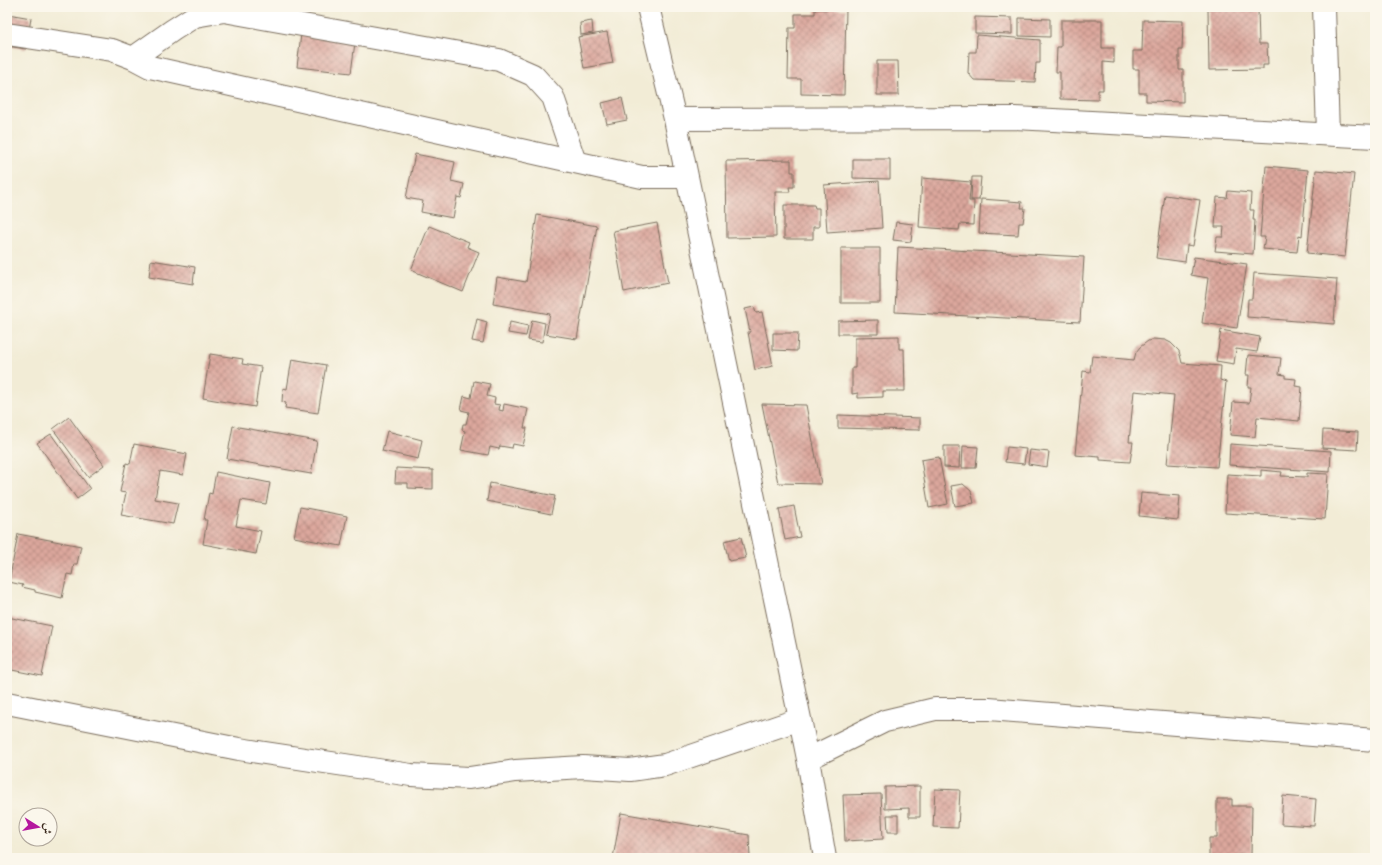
<svg xmlns="http://www.w3.org/2000/svg" width="1382" height="865" font-family="'Old Standard TT',Amiri,serif">
<style>
.building{fill:url(#building-cross-hatch)}
.lines{fill:none;stroke-linecap:round;stroke-linejoin:round}
.minor-casing{stroke:#7b6e5e;stroke-width:24}
.minor{stroke:#fff;stroke-width:22}
</style>
<defs>
<pattern id="building-cross-hatch" width="8" height="8" patternUnits="userSpaceOnUse"><rect width="8" height="8" fill="#dca79d"/><path d="M0 0l8 8M0 8l8-8" fill="none" stroke="#b4887f"/></pattern>
</defs>
<rect width="100%" height="100%" fill="#fbf7ec"/>
<filter id="ink" filterUnits="userSpaceOnUse"><feTurbulence type="fractalNoise" baseFrequency=".025" numOctaves="2"/><feDisplacementMap in="SourceGraphic" scale="8" xChannelSelector="R" yChannelSelector="G"/><feConvolveMatrix kernelMatrix="1 2 1 2 8 2 1 2 1" color-interpolation-filters="sRGB"/></filter>
<filter id="wash" filterUnits="userSpaceOnUse"><feTurbulence type="fractalNoise" baseFrequency=".012" numOctaves="4" result="noise"/><feDisplacementMap in="SourceGraphic" scale="16" xChannelSelector="R" yChannelSelector="G"/><feGaussianBlur stdDeviation="0.9" result="paint"/><feColorMatrix in="noise" values="0 0 0 0 0 0 0 0 0 0 0 0 0 0 0 0 0 1.4 0 .05"/><feComposite in="paint" operator="in"/></filter>
<g filter="url(#wash)">
<rect width="100%" height="100%" fill="#f2ecd6"/>
<g id="blocks">
<path class="building" d="M1258,8l1,36h8l1,21h-5v4l-54,1 -1,-61z
M815,9h31l-2,86 -43,-1v-15h-13l1,-51h6v-14h20z
M8,14l23,4 -5,31 -19,-3z
M975,17l37,1v16l-37,-1z
M1019,18l31,1v18l-31,-1z
M1061,20h41v28h12v15l-11,-1v28h-5v10l-38,-1v-27h-4l1,-25h4z
M1143,20l40,1 -1,29h-3v20h4v32l-37,-1v-8h-7v-24h-6v-18h9z
M592,21l1,12 -12,2 -1,-12z
M607,32l6,31 -29,5 -6,-31z
M301,34l55,1 -5,38 -54,-6z
M977,35l63,5v23h-4l-1,19 -61,-2 -6,-7 1,-21h7z
M877,61h21l1,34h-22z
M622,98l5,22 -20,4 -5,-21z
M415,154l40,8 -4,19 13,3 -3,14 -4,-1 -4,21 -32,-6 2,-11 -17,-3z
M853,159h37v20l-37,-1z
M791,160v12h3v15h-5l1,5h-15l1,45 -49,1 -1,-77z
M1266,166l42,4 -6,66 -3,-1 -2,17 -34,-3 2,-12h-5z
M1316,170l38,4 -9,83 -38,-4z
M972,177h9l-2,23h-8z
M922,178l49,4 -2,19h5l-1,24 -13,-1 -1,6 -40,-3z
M879,181l3,47 -55,4 -3,-47z
M1228,191l23,2 -1,17h4l-1,10h2l-2,34 -38,-3 2,-14h6l1,-10h-9l2,-30 10,1z
M1165,195l35,5 -7,46 -6,-1 -2,17 -29,-4z
M981,199l41,3 -1,6h4l-2,15h-4l-1,12 -39,-2z
M784,205h30l1,3h4v19h-6v12h-29z
M537,215l60,11 -20,113 -31,-5 4,-20 -57,-10 4,-27 29,5z
M896,222l17,2 -2,18 -18,-2z
M657,223l11,60 -44,9 -11,-61z
M429,226l40,16 -2,5 12,5 -16,40 -52,-22z
M898,247l186,10 -4,65 -185,-10z
M841,248h39v55h-39z
M1194,257l53,7 -10,64 -35,-5 6,-45 -17,-3z
M151,260l44,7 -2,17 -44,-7z
M1254,273l83,6 -3,45 -87,-7 1,-18h4z
M754,307l2,6 6,-1 11,54 -18,4 -7,-38h2l-5,-23z
M477,319l10,3 -4,21 -11,-2z
M532,320l13,3 -3,19 -14,-2z
M878,320v14h-40v-13z
M510,322l18,4 -2,10 -18,-3z
M1221,330l39,7 -3,15 -21,-3 -2,15 -18,-3z
M773,333h25l-1,18 -24,-1z
M899,336v13h5l1,42h-22v6l-25,1v-5l-6,1v-26h3v-31z
M1153,339l12,1 6,3 8,8 3,12 39,3 -1,14 6,2 -9,85 -50,-3 7,-69 -40,-4 -5,51h4l-3,20 -30,-2v-3l-25,-2 8,-84 7,1 2,-16 42,4 2,-8 4,-5 8,-6z
M210,354l33,5 -1,5 19,3 -6,40 -52,-9z
M1248,355l33,3 -2,16 6,1v3l11,1 -1,7 7,1 -3,34 -42,-4 -2,20 -25,-2 3,-33 16,1 2,-16h-3l1,-12h-3z
M292,359l34,6 -8,48 -33,-5 1,-5 -4,-1 1,-14 4,1z
M474,381l16,3 -3,12 8,2 -1,6 6,1 -1,5 4,1 1,-7 24,5 -4,19h3l-4,18 -10,-2 -1,4 -12,-2 -1,3 -9,-2 -2,8 -27,-5 4,-19 -3,-1 1,-6h3l3,-12 -8,-2 3,-14 7,2z
M762,404l44,1 15,79 -43,-1z
M838,415l82,3v12l-82,-2z
M69,417l35,48 -16,12 -35,-48z
M233,426l84,15 -6,33 -84,-15z
M1323,430l35,2 -1,18 -35,-2z
M387,431l35,9 -4,19 -36,-8z
M51,434l39,55 -13,10 -40,-56z
M134,444l53,10 -4,21 -23,-4 -5,28 23,4 -5,21 -52,-9 5,-22 -6,-1 6,-29 4,1z
M1230,444l101,7 -1,21 -101,-7z
M944,446h16l-1,22 -15,-1z
M963,446l15,1 -2,21h-14z
M1007,447l19,2 -2,15 -19,-2z
M1030,450l19,2 -2,15 -19,-3z
M939,457l9,47 -19,4 -8,-48z
M396,468l37,2v19l-25,-1v-5h-13z
M1261,470l21,2 -1,4 26,1v-4l21,1 -3,45 -100,-6 2,-39 34,2z
M216,472l54,11 -4,21 -25,-4 -5,26 25,5 -5,23 -53,-10 4,-24h-3l5,-27 3,1z
M490,483l65,13 -4,18 -64,-13z
M963,484l8,7 3,12 -19,3 -4,-20z
M1141,493l39,3 -2,24 -39,-4z
M794,506l6,31 -15,3 -6,-31z
M300,507l47,9 -6,30 -47,-9z
M18,534l63,12 -4,18h-3l-2,11 -5,-1 -5,24 -27,-6v-2l-13,-3 1,-2 -14,-3z
M741,537l5,21 -17,3 -5,-20z
M7,617l45,9 -10,50 -35,-7z
M920,786v31h-11v-9l-24,1v-22z
M935,789l25,1 -2,38 -25,-1z
M881,794l2,45 -38,2 -2,-46z
M1283,796l33,3 -2,27 -33,-2z
M1217,799h15v7h20l-1,49h-14v3l-28,-1v-19h8z
M621,813l128,22 1,23h-137z
M887,815h11v17h-10z"/>
</g>
</g>
<g filter="url(#ink)">
<use href="#blocks" fill-opacity="0" stroke="#7b6e5e" stroke-width="1"/>
<g class="lines">
<defs>
<path id="minor" d="M648,7l27,112 125,600 8,40 17,99
M1324,7l4,127
M7,34l105,16 21,8 17,9 492,110h45
M133,58l40,-28 22,-14 29,-5 275,49 34,15 20,22 22,65
M675,119l340,-1 360,19
M7,703l232,46 172,26 58,3 46,-7 68,-4 47,3 35,-5 135,-46
M808,759l77,-38 50,-12h54l386,31"/>
</defs>
<use href="#minor" class="minor-casing"/>
<use href="#minor" class="minor"/>
</g>
</g>
<rect width="1382" height="865" fill="none" stroke="#fbf7ec" stroke-width="24"/>
<g transform="translate(38 827) rotate(101)"><circle r="19" fill="#fbf7ec" stroke="#aea59a"/>
<path d="M0-3L7 15L0 10L-7 15Z" fill="#b5179e"/>
<text y="-6" font-size="11" font-weight="bold" text-anchor="middle" fill="#3b2a1e">ش</text>
</g>
</svg>
